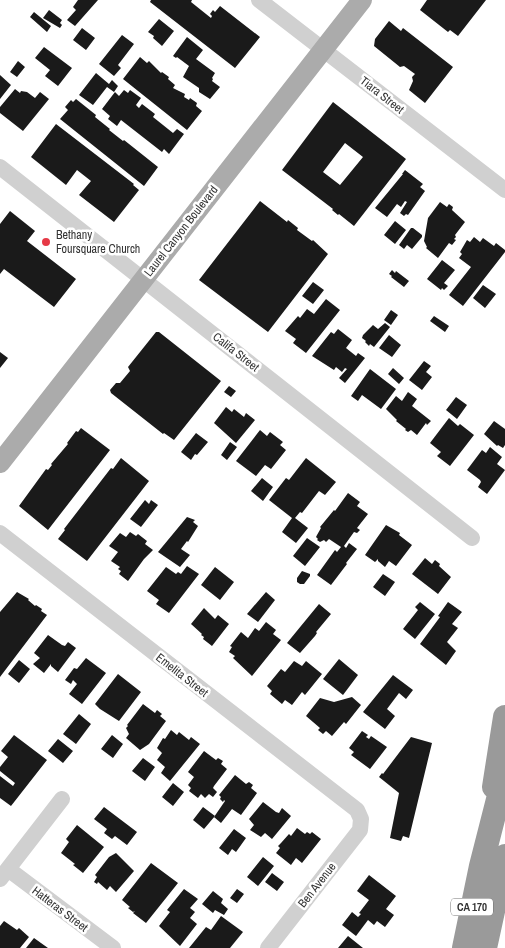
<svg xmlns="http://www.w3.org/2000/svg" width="505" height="948" font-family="'Archivo Narrow',sans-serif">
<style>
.building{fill:#1a1a1a;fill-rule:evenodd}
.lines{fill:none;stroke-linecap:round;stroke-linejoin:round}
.minor{stroke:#d0d0d0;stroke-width:16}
.major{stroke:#ababab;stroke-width:20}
.highway{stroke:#9a9a9a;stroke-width:24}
.poi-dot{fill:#e63946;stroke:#fff;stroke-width:2}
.labels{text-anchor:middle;stroke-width:5;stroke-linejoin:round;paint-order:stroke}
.shield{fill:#fff;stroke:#707070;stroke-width:1}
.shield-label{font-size:11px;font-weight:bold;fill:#333}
.street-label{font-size:12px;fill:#333;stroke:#fff}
.poi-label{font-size:12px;fill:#333;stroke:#fff;text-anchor:start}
</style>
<rect width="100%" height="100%" fill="#fff"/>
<path class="building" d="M78,0h20l-23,26 -8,-6 9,-10 -3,-3z
M151,0h41l-1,2 20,16 1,-2 -2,-2 3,-4 2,2 5,-6 40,31 -25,31 -85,-66z
M427,0h59l-28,36 -8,-6 -2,2 -28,-22z
M49,10l13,10 -2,3 2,2 -2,3 -17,-10z
M34,12l17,14 -4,6 -17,-15z
M159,19l15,12 -12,15 -9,-8 1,-2 -6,-4z
M389,21l12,10 2,-3 50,39 -28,36 -16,-13 4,-9 -1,-4 3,-3 -11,-8 -4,1 -26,-21 1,-7z
M82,28l13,10 -9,12 -13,-10z
M122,35l12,9 -16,21 3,3 -7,8 -15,-12z
M187,37l16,13 -7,9 19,14 -3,5 1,1 -1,2 8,6 -10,12 -11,-7v-4l-16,-11 6,-11 -12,-9 -1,1 -3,-2z
M44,47l28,21 -14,18 -13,-10 5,-6 -15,-12z
M140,57l7,6 2,-2 12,12 1,-1 7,5 -1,2 7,6 -2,3 12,6 -1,3 5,3 1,-2 7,5 -1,3 6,5 -15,19 -64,-51z
M18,61l7,6 -8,10 -7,-5z
M96,73l13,11 3,-4 6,6 -4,6 -7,-5 -14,18 -14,-10z
M0,75l11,10 -11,14z
M15,89l5,4 1,-2 6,1 8,6 5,-6 9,7 -26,32 -23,-18v-6z
M124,90l4,3 2,-3 11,8 -5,7 3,3 3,-4 13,10 -2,3 20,16 4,-4 7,5 -15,20 -5,-5 -2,3 -41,-32 -4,6 -9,-7 2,-3 -8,-7 13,-17 4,4z
M76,99l20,16 -1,2 15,12 -1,1 14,11 1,-1 34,27 -14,19 -84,-67 8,-9 -3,-3 6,-7 2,2z
M333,102l73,57 -52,67 -15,-12 -1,1 -6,-5 1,-1 -51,-39zM345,143l18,14 -23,28 -17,-13z
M56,124l78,60 -1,1 6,5 -25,32 -35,-27 12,-14 -14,-11 -11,15 -35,-28z
M405,170l18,14 -3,3 5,4 -17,24 -2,-1 -2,2 -4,-3 7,-11 -2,-1 -4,6 -4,-3 -10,13 -12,-9 28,-34h-1z
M260,201l27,21 1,-2 10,8 -1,2 15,11 1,-1 15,14 -60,78 -69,-52z
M440,202l7,5 2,-3 4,3 -1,3 13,12 -10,13 1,2 -2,2 2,1 -4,5 -3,-2 -11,15 -12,-10 1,-1 -3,-6 4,-23z
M10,211l25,20 -8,10 49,38 -22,28 -50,-38 -4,5v-50z
M395,221l11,9 -11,14 -11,-9z
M411,228h2l9,7v2l-10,12 -5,-4 -3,4 -5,-4z
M474,237l6,5 3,-4 11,8 2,-3 9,7v2l-42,54 -14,-11 22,-28 -12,-9 3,-4 -2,-2 7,-12 3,2z
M442,260l13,10 -11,13 4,3 -4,4 -2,-2 -1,2 -14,-11z
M392,270l3,3 1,-2 13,10 -5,6 -13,-10 1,-1 -3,-2z
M313,282l11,8 -11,14 -11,-8z
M483,285l13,9 -11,14 -12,-10z
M326,299l14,11 -34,43 -13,-10 3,-4 -11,-8 13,-15 2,2 7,-9 7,5z
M391,310l7,5 -7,10 -7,-5z
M434,316l15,10 -4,6 -15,-11z
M385,323l5,4 -16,20 -4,-3 -1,2 -4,-4 1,-1 -4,-3 1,-3 10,-10 5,4z
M338,329l14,11 -6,8 10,8 2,-3 7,5 -20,25 -6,-5 8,-9 -2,-1 -3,4 -6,-5 -2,3 -22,-14 19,-24 3,2z
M156,332h3l62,49 -47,59 -10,-7 -1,1 -52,-41 -1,-3 6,-7h4l10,-12 -2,-4z
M389,335l12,10 -9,12 -13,-9z
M0,352l8,6 -8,10z
M424,361l7,5 -5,6 6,5 -10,13 -13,-10z
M393,368l11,10 -5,6 -11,-10z
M370,369l26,20 -15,20 -19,-14 -4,6 -7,-5z
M229,386l7,5 -5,6 -7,-5z
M408,392l9,7 -5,7 19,15 -4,4 -1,-2 -9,12 -6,-5 -3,2 -3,-2 1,-1 -10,-8 1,-1 -11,-11 10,-13 6,5z
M456,397l11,8 -10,14 -11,-9z
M226,407l6,5 2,-3 10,8 2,-4 9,7 -19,23 -22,-20z
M449,418l9,8 2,-2 14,11 -24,31 -13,-10 4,-4 -11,-9z
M494,421l11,8v16l-2,3 -5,-3 -1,1 -13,-12z
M81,428l29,22 -62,80 -29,-24 27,-37 2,1 4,-5 -1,-1 17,-20 -1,-1 9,-12 2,1z
M260,430l7,6 3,-4 13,10 -3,3 6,5 -15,19 -6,-4 -9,11 -20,-15z
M196,433l12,9 -11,13 -2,-1 -4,6 -10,-8z
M230,442l7,5 -10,13 -6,-5z
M490,447l12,10 -5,7 8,6 -18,24 -9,-7 3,-5 -1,-2 -13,-10 15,-20 4,3z
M121,458l28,23 -62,80 -29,-22 7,-9 -1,-1 47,-61 2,1z
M306,458l30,24 -11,13 -6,-4 -17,22 -2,-1 -5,6 13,10 -12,15 -14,-11 10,-14 -23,-18 17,-22 3,2z
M262,478l11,9 -10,14 -12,-10z
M348,493l12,9 -3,4 11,8 -11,14 3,2 -3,3 -3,-1 -10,14 2,2 3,-5 8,6 -11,14 1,1 -16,21 -14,-10 18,-25 2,2 4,-5 -12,-8 -3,3 -2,-2 -4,2 -3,-2 1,-1 -2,-2 1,-2 4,-7 -1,-1 14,-17 1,1z
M145,500l4,4 2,-4 7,5 -17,22 -11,-8z
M187,517l8,3 -2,2 5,4 -10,16 -1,-1 -6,8 9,6 -10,12 -22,-15z
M386,525l14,8 -1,2 13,10 -16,21 -7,-5 -4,6 -7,-6v-2l-3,3 -10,-7z
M130,532l6,4 2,-2 9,7 -2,3 8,6 -9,9 -16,22 -9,-7 2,-3 -3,-2 2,-2 -9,-6 7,-9 -9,-6 11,-13 6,4z
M307,538l13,9 -15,19 -12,-10z
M425,558l7,6 3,-4 5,4 -1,2 12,11 -13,17 -26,-20z
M187,566l12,8 -30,39 -13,-9 3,-4 -12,-9 19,-24 10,7 2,-2 3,2z
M215,567l19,15 -14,18 -19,-15z
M302,571l8,3v2l-6,8h-4l-3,-2v-4z
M383,574l12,8 -10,14 -12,-9z
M17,592l12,7 -1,1 7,6 1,-1 6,4 -1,2 6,4 -47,62v-65z
M266,592l9,8 -17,22 -11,-8z
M420,602l15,12 -20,25 -12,-10 15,-19 -3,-3z
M448,602l14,10 -10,12 6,4 -11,14 9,9 -10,14 -26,-21 20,-27 -2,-1z
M319,604l12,10 -15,18 1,1 -2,3 -15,17 -13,-10z
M204,608l11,11 3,-4 11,9 -17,22 -9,-7 1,-2 -3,-2 1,-1 -11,-10z
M266,622l10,8 -3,4 8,6 -29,36 -19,-18 2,-2 -6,-4 3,-5 -2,-1 11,-14 7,6 7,-10 4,3z
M48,635l14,10 3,1 3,-4 8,6 -18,24 -7,-6v-2l-7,9 -11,-9 7,-6 -6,-5z
M86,658l20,15 -24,31 -13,-10 8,-10 -4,-4 -2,4 -6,-4 9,-12 3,1z
M339,659l19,16 -15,20 -20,-16z
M19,660l11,9 -11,14 -11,-9z
M294,661l8,5 4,-5 16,13 -17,21 -3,-3 -10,13 -7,-5 -3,4 -12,-10 2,-3 -5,-5 14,-17 4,3z
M118,674l23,18 -22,29 -19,-12 -5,-5z
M393,675l20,15 -7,9 -7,-6 -12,16 8,7 -10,13 -22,-17z
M352,697l9,8 -15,19 -2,-2 -12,14 -6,-5 -3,3 -5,-4 2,-2 -14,-12 14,-18 14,4z
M143,704l12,9 2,-3 5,4 -2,2 6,5 -17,23 -9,6 -14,-12 3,-4 -3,-6 2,-2 -1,-1z
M79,714l12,10 -15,20 -13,-10z
M171,730l6,5 2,-3 10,8 2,-3 9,7 -30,37 -9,-8 4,-6 -8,-7 5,-7 -5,-5 6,-10 2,1z
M362,731l6,4 -2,2 3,2 2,-3 16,11 -17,22 -19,-14 3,-3 -5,-4z
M14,735l33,25 -36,46 -11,-8v-22l13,10 2,-3 -15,-12v-4l8,-10 -7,-6z
M112,735l11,9 -10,14 -12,-9z
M411,737l21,6 -23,95 -6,-2 -2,5 -11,-3 9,-45 -20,-16 3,-4 1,1z
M58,739l15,12 -10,12 -15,-12z
M204,751l12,9 2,-2 5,3 -2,3 6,5 -13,17 -1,2 4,4 -4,5 -4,-3 -4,4 -4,-4 -3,4 -9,-7 2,-3 -3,-3 6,-8 -6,-5z
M143,758l12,9 -10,14 -13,-10z
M235,775l11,9 3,-2 4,3 -2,3 6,5 -16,22 -9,-6 -11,14 -7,-6 11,-16 -1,-1 -1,2 -3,-3 1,-2 -2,-2z
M173,783l11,9 -11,14 -11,-9z
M263,802l13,10 3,1 3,-5 9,8 -19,23 -7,-6 -4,4 -11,-7 4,-5 -5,-6z
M104,807l33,25 -10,13 -12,-9 -3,3 -8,-6 3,-4 -13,-10z
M203,807l12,9 -11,13 -11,-9z
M77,825l27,22 -21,26 -10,-8 2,-1 -14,-11 8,-11 -3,-3z
M297,828l8,6 2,-2 3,2 2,-2 9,7 -19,24 -6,-5 -5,7 -15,-12 4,-5 -2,-2 3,-3 8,-9 2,2z
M234,829l12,9 -10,14 -4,-3 -4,6 -9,-7z
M116,853l18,18 -18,21 -6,-6 -3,4 -9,-8 -1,2 -3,-2 3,-5 -2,-2 14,-18z
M263,857l11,9 -16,20 -11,-9z
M151,863l27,20 -32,40 -13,-10 2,-2 -2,1 -5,-4 2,-1 -8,-7z
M272,873l12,9 -7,9 -12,-9z
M369,875l27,21 -10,13 8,6 -9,12 -8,-6 -3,4 -6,-5 -12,16 -14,-11 10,-13 6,5 3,-3 -2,-1 10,-13 -12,-9z
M184,889l14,10 -8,9 5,4 -5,6 7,6 -17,22 -21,-20 11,-14 -3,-2z
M237,889l7,5 -7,9 -7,-5z
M213,891l10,8 -2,4 7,6 -4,6 -9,-5 -2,3 -11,-9z
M221,916l22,16 -13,16h-41l17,-21 5,3z
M4,921l13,9 2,-2 10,9 -9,11h-20v-22z
M348,936l15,12h-25z
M34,938l14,10h-22z"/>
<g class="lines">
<path class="minor" d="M259,0l246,190
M0,167l472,371
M0,533l357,277 4,9 -1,11 -92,118
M8,869l105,79
M0,879l62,-80"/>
<path class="major" d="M0,463l362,-463"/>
<path class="highway" d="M494,787l11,-70
M464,948l17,-82 24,-94
M485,948l20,-92"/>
</g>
<circle class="poi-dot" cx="46" cy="242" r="5"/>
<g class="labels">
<rect class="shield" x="451" y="898.5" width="42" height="17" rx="4"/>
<g class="shield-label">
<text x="472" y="911">CA 170</text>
</g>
<g class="street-label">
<text transform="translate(382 95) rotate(38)" y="4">Tiara Street</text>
<text transform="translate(181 231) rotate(-52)" y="4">Laurel Canyon Boulevard</text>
<text transform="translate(236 352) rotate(38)" y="4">Califa Street</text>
<text transform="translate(182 675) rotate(38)" y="4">Emelita Street</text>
<text transform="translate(317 885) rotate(-52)" y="4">Ben Avenue</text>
<text transform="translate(60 909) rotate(37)" y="4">Hatteras Street</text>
</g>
<g class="poi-label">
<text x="56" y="239">Bethany<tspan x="56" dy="14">Foursquare Church</tspan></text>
</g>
</g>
</svg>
